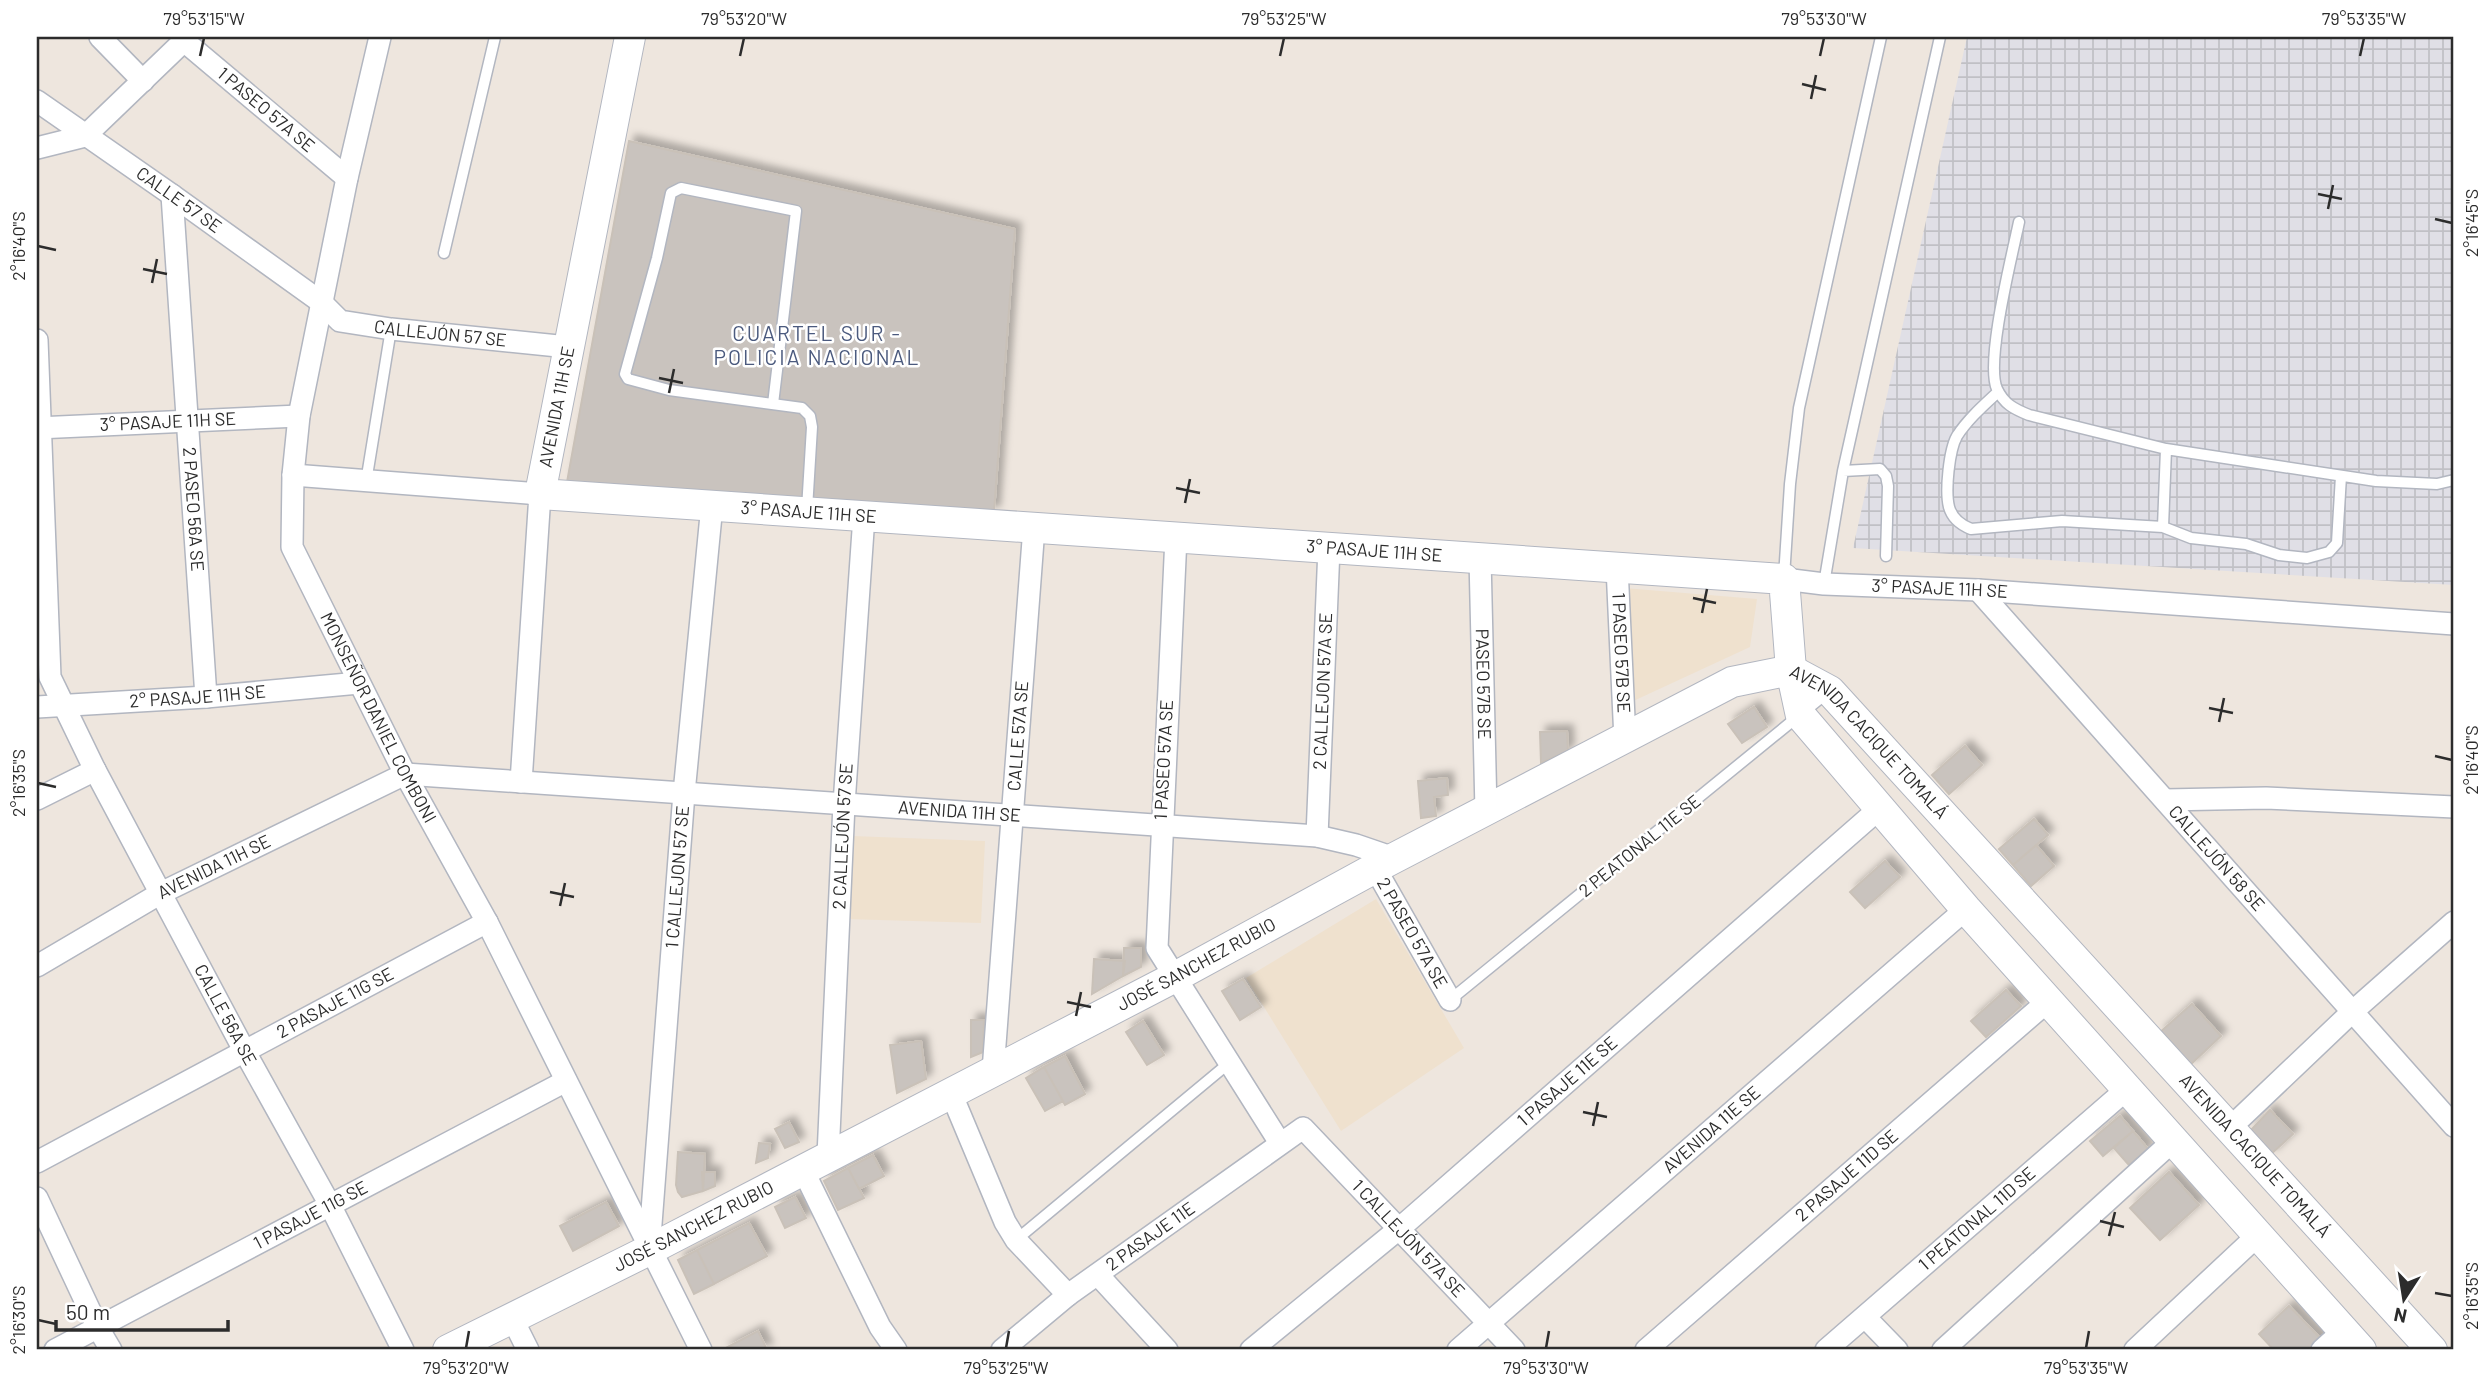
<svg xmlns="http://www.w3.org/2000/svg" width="2491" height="1387" font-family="Barlow,sans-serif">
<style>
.industrial{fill:url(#industrial-grid)}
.education{fill:#efe1ce}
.building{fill:#c9c3be;stroke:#c9c1b8;stroke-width:2;filter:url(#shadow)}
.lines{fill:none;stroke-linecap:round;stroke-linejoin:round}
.lane-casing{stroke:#b2b6c0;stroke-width:13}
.street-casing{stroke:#b2b6c0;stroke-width:24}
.secondary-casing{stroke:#b2b6c0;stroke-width:32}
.lane{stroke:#fff;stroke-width:10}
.street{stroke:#fff;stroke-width:21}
.secondary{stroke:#fff;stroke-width:30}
.ticks{fill:none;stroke:#2c2c2c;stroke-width:2.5}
.labels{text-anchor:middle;stroke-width:5;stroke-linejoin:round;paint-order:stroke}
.street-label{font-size:18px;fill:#2c2c2c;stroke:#fff}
.quarter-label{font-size:21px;letter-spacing:2px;fill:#4b5a7e;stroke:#fff}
.neatline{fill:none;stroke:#2c2c2c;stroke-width:2.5}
.ticks-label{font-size:18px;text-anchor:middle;fill:#2c2c2c}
</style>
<defs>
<pattern id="industrial-grid" width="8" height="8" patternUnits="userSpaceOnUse" patternTransform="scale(1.75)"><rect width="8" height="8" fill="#e0dfe6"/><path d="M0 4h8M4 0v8" fill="none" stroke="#c0c0c5"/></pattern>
<filter id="shadow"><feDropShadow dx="6" dy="-6" stdDeviation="3.5" flood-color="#0004"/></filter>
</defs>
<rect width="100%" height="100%" fill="#eee6de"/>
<path class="industrial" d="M1967,37h487v548l-601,-37z"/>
<path class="education" d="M1624,588l133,11 -7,48 -121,56z
M852,836l133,5 -4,82 -136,-4z
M1376,899l88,149 -123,83 -95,-153z"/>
<path class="building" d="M629,141l386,88 -21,283 -427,-30z
M1754,707l13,20 -25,16 -14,-19z
M1567,731l1,20 -27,12 -1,-31z
M1965,746l17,19 -33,29 -17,-19z
M1447,778l1,17 -14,2 2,19 -15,2 -3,-37z
M2034,819l14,16 -35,30 -14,-16z
M2036,845l18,21 -23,20 -18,-21z
M1885,861l15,16 -35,31 -15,-16z
M1124,948h17v19l-18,9z
M1094,959l31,2 -2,15 -31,18z
M1243,979l18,28 -21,13 -18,-29z
M2006,990l15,16 -35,31 -15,-16z
M2192,1004l29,32 -32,30 -30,-33z
M971,1020h13l-1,32 -12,5z
M1143,1021l21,34 -17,10 -21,-33z
M921,1041l5,38 -29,14 -7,-48z
M1065,1056l20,38 -20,11 -21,-38z
M1044,1067l19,34 -18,10 -19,-33z
M2270,1110l23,24 -23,21 -20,-24z
M2120,1116l13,15 -30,25 -13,-15z
M789,1122l10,20 -14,6 -10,-19z
M2133,1131l15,18 -19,16 -15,-17z
M759,1143l11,1 -2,14 -12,5z
M678,1152l27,2 -2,37 -21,6 -4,-5 -2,-7z
M873,1155l11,21 -25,13 -11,-21z
M848,1168l16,30 -26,12 -14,-29z
M702,1172h13v14l-12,5z
M2169,1172l30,33 -39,35 -30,-32z
M795,1197l11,21 -21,10 -10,-21z
M606,1202l13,24 -46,25 -13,-25z
M749,1223l18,33 -53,28 -17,-34z
M697,1250l17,34 -20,10 -16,-34z
M2289,1306l35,36 -8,8h-42l-15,-16z
M758,1331l9,19h-45z"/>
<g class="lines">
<defs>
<path id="lane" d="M2019,222c-7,34 -34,140 -22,167 7,15 17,20 32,26l137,34 210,32 61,3 17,-4
M444,253l51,-216
M1998,392c-15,14 -30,27 -41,44 -8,14 -12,55 -8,71 3,11 12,18 22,22l91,-8 101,6 3,-78
M773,404l23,-193 -115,-23 -10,5 -14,65 -32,116 3,5 41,11 133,18 8,8 2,11 -5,82
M1843,471l37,-2 6,7 2,10 -2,70
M366,482l25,-153
M2163,527l28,11 55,6 33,11 28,3 22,-6 8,-9 4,-67
M1784,577l6,-93 9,-76 82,-371
M1824,584l19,-113 97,-434
M1450,1000l378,-308
M1016,1240l213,-177"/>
<g id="street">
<path d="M100,37l43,44"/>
<path id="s1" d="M380,37l-33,141 -48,238 -6,59 -1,72 113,227 82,148 214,428"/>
<path id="s2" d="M184,41l163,137"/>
<path id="s3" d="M37,101l135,94 149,107 19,19 51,8 177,18"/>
<path d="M37,148l48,-12 103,-99"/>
<path id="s4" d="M172,195l34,502"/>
<path id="s5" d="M37,340l13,337 45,93 150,282 85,153 73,145"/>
<path id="s6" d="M37,428l262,-12"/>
<path d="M293,475l247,19 -19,288"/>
<path d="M1176,537l-19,411 123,195"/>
<path id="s7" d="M1480,558l6,253"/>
<path id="s8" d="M1617,567l8,173"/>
<path id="s9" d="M1784,579l40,5 154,6 476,34"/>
<path id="s10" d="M1978,590l476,536"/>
<path id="s11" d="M37,707l169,-10 153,-14"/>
<path d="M37,799l58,-29"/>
<path d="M2165,800l101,-2 188,9"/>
<path id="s12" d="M1317,836l12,-288"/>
<path id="s13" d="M1375,868l75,132"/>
<path id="s14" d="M37,966l124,-73 244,-119 912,62 39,9 38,13"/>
<path id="s15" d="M993,1071l41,-544"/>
<path d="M951,1093l54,129 11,18 52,55"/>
<path d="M2231,1127l121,-115 102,-90"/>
<path id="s16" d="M828,1156l16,-352 20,-288"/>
<path id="s17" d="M37,1162l450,-240"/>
<path d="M803,1170l77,157 16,23"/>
<path d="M37,1198l61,130 13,22"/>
<path id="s18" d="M649,1250l35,-457 28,-288"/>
<path d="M1098,1275l69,75"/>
<path d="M1865,1317l32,33"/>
<path d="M512,1318l16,32"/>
<path id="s19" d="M55,1350l511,-269"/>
<path id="s20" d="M1002,1350l66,-55 235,-167 211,222"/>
<path id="s21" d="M1251,1350l149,-122 480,-420"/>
<path id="s22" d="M1458,1350l508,-441"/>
<path id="s23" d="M1646,1350l402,-349"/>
<path id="s24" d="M1826,1350l301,-261"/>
<path d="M1943,1350l231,-210"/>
<path d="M2135,1350l122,-114"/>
<path d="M2322,1350l21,-19"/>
</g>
<g id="secondary">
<path id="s25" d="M630,37l-90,457 1244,85 7,91 10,46 165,193 395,441"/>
<path id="s26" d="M1791,670l39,21 602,659"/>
<path id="s27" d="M448,1350l201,-100 526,-273 200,-109 357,-186 59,-12"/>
</g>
</defs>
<use href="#lane" class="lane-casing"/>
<use href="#street" class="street-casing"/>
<use href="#secondary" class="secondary-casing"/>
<use href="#lane" class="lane"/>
<use href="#street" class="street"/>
<use href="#secondary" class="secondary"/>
</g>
<path class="ticks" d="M200,56l4,-18M740,56l4,-18M1280,56l4,-18M1820,56l4,-18M2360,56l4,-18M1802,84l24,6M1811,99l5,-24M2318,194l24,5M2328,209l5,-24M2435,219l17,4M38,246l18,4M143,269l24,5M152,283l5,-24M659,378l24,5M669,393l5,-24M1176,488l24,5M1185,503l5,-24M1693,598l23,5M1702,613l5,-24M2209,708l24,5M2219,722l5,-24M2435,756l17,4M38,783l18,4M550,892l24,5M560,906l5,-23M1067,1002l24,5M1076,1016l5,-24M1583,1112l24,5M1593,1126l5,-24M2100,1221l24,6M2109,1236l6,-24M2435,1293l17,3M38,1320l18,4M466,1348l3,-17M1006,1348l3,-17M1546,1348l3,-17M2086,1348l3,-17"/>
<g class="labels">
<g class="street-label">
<text dy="6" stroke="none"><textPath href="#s2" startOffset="107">1 PASEO 57A SE</textPath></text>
<text dy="6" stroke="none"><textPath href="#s3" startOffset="173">CALLE 57 SE</textPath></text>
<text dy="6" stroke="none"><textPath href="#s3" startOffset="476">CALLEJÓN 57 SE</textPath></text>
<text transform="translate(557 407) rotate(-79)" y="6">AVENIDA 11H SE</text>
<text dy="6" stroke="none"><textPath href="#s6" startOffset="131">3° PASAJE 11H SE</textPath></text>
<text dy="6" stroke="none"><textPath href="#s4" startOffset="315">2 PASEO 56A SE</textPath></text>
<text dy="6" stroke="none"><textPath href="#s25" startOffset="735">3° PASAJE 11H SE</textPath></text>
<text dy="6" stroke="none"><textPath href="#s25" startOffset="1302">3° PASAJE 11H SE</textPath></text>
<text dy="6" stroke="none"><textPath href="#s9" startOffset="156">3° PASAJE 11H SE</textPath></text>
<text dy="6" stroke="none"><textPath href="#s8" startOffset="86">1 PASEO 57B SE</textPath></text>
<text dy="6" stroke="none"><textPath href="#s7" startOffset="126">PASEO 57B SE</textPath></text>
<text dy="6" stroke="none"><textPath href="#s12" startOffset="145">2 CALLEJON 57A SE</textPath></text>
<text dy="6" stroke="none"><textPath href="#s11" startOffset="161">2° PASAJE 11H SE</textPath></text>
<text dy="6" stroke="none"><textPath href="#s1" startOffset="710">MONSEÑOR DANIEL COMBONI</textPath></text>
<text dy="6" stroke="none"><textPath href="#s15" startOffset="336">CALLE 57A SE</textPath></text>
<text dy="6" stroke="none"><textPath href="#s26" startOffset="107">AVENIDA CACIQUE TOMALÁ</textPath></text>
<text transform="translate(1164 760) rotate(-87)" y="6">1 PASEO 57A SE</text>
<text dy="6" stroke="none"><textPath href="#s14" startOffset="971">AVENIDA 11H SE</textPath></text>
<text dy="6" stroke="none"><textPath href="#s16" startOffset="320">2 CALLEJÓN 57 SE</textPath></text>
<text transform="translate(1640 846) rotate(-39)" y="6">2 PEATONAL 11E SE</text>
<text dy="6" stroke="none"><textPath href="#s10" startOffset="359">CALLEJÓN 58 SE</textPath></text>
<text dy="6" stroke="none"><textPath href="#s14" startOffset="203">AVENIDA 11H SE</textPath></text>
<text dy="6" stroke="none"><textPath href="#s18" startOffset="374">1 CALLEJON 57 SE</textPath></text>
<text dy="6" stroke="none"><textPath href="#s13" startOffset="75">2 PASEO 57A SE</textPath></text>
<text dy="6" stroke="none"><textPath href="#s27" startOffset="842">JOSÉ SANCHEZ RUBIO</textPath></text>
<text dy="6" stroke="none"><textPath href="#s17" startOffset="338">2 PASAJE 11G SE</textPath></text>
<text dy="6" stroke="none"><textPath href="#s5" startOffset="718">CALLE 56A SE</textPath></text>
<text dy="6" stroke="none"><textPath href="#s21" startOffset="415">1 PASAJE 11E SE</textPath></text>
<text dy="6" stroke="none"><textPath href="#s22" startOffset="336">AVENIDA 11E SE</textPath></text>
<text dy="6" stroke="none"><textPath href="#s26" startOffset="674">AVENIDA CACIQUE TOMALÁ</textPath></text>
<text dy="6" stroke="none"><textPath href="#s23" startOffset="266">2 PASAJE 11D SE</textPath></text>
<text dy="6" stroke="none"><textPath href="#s19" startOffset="289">1 PASAJE 11G SE</textPath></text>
<text dy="6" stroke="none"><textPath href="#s24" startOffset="200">1 PEATONAL 11D SE</textPath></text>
<text dy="6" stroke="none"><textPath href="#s27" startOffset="275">JOSÉ SANCHEZ RUBIO</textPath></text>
<text dy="6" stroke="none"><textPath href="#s20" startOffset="187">2 PASAJE 11E</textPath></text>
<text dy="6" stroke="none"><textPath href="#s20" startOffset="527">1 CALLEJÓN 57A SE</textPath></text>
</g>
<g class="quarter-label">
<text x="817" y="341">CUARTEL SUR -<tspan x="817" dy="24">POLICIA NACIONAL</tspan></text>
</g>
</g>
<rect width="2491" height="1387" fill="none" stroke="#ffffff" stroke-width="77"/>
<g transform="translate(2404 1299) rotate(192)" stroke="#ffffff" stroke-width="5" paint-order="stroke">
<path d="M0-5L12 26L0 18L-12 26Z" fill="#2c2c2c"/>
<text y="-10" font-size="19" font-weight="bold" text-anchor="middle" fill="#2c2c2c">N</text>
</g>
<path d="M56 1320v10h172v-10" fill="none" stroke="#2c2c2c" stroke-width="3.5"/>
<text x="66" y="1320" font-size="21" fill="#2c2c2c" stroke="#ffffff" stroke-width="5" paint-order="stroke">50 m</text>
<rect x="38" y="38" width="2414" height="1310" class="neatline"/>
<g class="ticks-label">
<text x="204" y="25">79°53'15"W</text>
<text x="744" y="25">79°53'20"W</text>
<text x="1284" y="25">79°53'25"W</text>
<text x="1824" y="25">79°53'30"W</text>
<text x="2364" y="25">79°53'35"W</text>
<text transform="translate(2472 223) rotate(-90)" y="6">2°16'45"S</text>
<text transform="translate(19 246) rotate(-90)" y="6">2°16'40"S</text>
<text transform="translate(2472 760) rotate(-90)" y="6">2°16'40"S</text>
<text transform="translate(19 783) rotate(-90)" y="6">2°16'35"S</text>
<text transform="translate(2472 1296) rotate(-90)" y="6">2°16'35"S</text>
<text transform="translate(19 1320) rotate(-90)" y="6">2°16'30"S</text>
<text x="466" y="1374">79°53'20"W</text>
<text x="1006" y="1374">79°53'25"W</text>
<text x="1546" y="1374">79°53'30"W</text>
<text x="2086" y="1374">79°53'35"W</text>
</g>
</svg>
